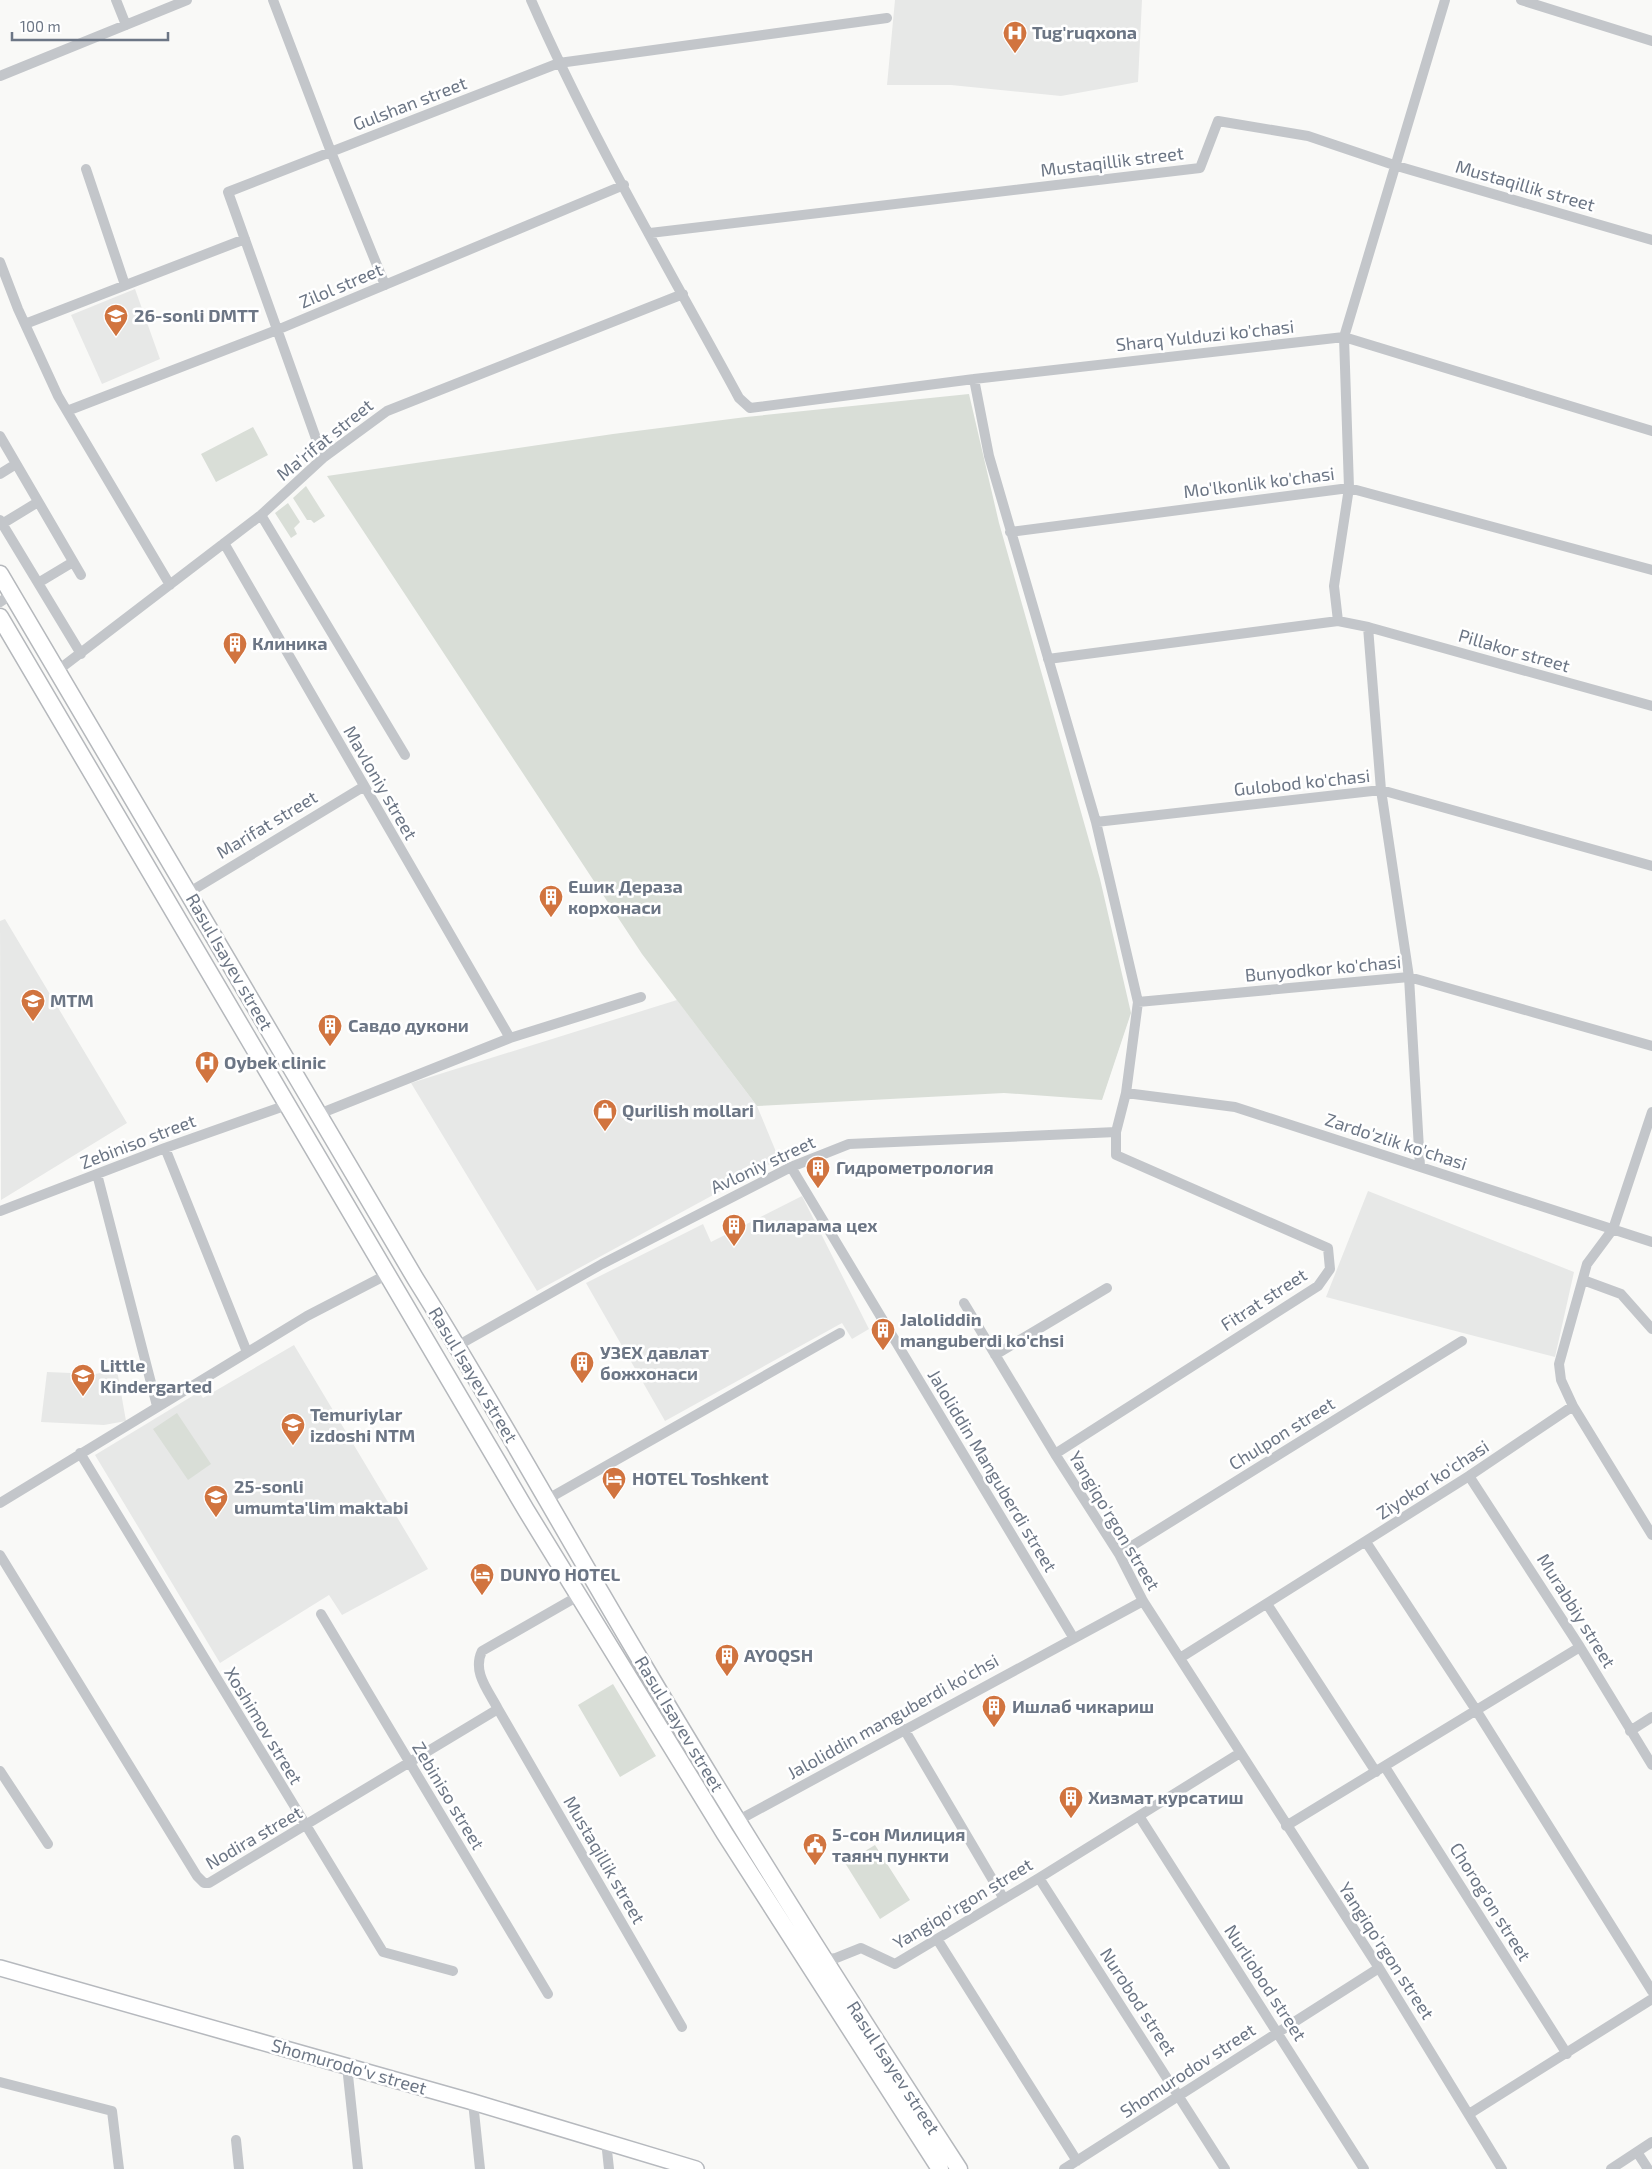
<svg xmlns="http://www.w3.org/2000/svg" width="1652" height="2169" font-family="'Exo 2',sans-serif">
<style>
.built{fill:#e7e8e7}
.green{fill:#d9ded7}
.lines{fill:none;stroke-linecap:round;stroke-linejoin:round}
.secondary-casing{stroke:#b6b9be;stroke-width:18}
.primary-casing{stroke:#b5b8bc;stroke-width:19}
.street{stroke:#c3c6ca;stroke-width:10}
.secondary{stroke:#fff;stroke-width:15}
.primary{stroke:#fff;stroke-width:16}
.labels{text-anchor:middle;stroke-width:5;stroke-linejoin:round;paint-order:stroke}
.poi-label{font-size:18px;font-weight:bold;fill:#6c7685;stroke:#fff;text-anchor:start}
.street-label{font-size:18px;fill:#6c7685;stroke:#fff}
</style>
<rect width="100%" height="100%" fill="#f9f9f7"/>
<path class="built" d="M895,0h247l-4,82 -77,14 -110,-11h-64z
M135,289l25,70 -58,25 -31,-69z
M5,919l122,204 -126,77 -1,-279z
M677,1000l80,106 22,53 -242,132 -126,-208z
M1368,1191l206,81 -19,85 -229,-60z
M802,1196l67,133 -17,10 -10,-16 -177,98 -79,-138 117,-59 8,18z
M294,1345l134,224 -86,46 -13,-20 -109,68 -125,-208 104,-63 4,6z
M117,1370l9,51 -22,4 -63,-3 6,-50 48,2z"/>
<path class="green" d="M969,394l30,129 101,356 31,134 -29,87 -98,-7 -247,13 -115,-152 -315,-478 286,-42 133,-17z
M253,427l15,28 -52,27 -15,-28z
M306,486l19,30 -11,7 -3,-3h-4l-14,-22z
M288,503l12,19 -6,6 3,6 -6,4 -16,-25z
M177,1413l34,51 -23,16 -35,-51z
M613,1684l43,72 -36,21 -42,-72z
M875,1845l35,55 -30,19 -35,-56z"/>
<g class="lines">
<defs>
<path id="secondary" d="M0,1968l473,134 223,67"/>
<path id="primary" d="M0,574l415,704c81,129 154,263 232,393 100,169 205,334 312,498
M0,617l526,893 199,324 215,335"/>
</defs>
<use href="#secondary" class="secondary-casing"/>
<use href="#primary" class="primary-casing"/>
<path class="street" d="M116,0l10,25
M273,0l58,152 54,133
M531,0c60,137 137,267 208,398l11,10 224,-29 370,-42 308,94
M1521,0l131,41
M0,76l187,-76
M86,169l39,116
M650,233l550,-65 18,-47 90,15 89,30 255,74
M0,262l18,47 40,87 112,189
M25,324l220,-85
M974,379l15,77 107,366 42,180 -12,91 -10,39v23l212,93 2,21 -12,17 -263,168
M67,411l210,-81 347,-145
M0,436l81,139
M323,458l-95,-266 331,-129 328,-45
M0,474l16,-10
M261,515l144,240
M0,520l81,134
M2,524l36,-22
M1010,532l339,-44 303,82
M224,543l286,495
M38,583l35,-21
M0,602l12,-8
M1368,627l284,79
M1048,659l290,-38
M57,671l204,-156 62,-57 64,-47 296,-117
M1096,822l285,-32 271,76
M188,893l175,-106
M1138,1002l271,-25 243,69
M1126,1093l109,14 417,135
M319,1114l191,-76 131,-41
M165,1148l82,204
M1420,1166l-11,-189 -28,-187 -13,-163 -30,-6 -4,-35 15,-98 -5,-151 101,-337
M791,1167l282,470
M97,1174l60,232
M0,1211l165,-63 122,-43
M1583,1280l38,14 31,35
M964,1303l91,151 64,100 24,47 236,367 123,201
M457,1346l145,-82 189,-97 58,-23 267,-12
M995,1355l112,-67
M1573,1406l-12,-26 -2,-16 28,-100 26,-35 39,-117
M80,1453l303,499 70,19
M1469,1476l111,171 72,118
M546,1500l294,-167
M0,1503l307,-187 81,-42
M1366,1542l110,168 176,281
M1119,1554l343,-213
M0,1555l197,321 7,7h5l289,-174c-10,-19 -26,-37 -16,-58l98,-56
M1267,1604l109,168
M321,1614l227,380
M1180,1658l289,-182 104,-70 79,129
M498,1709l184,318
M904,1729l100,170
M1630,1731l22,-14
M1385,1767l182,287
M0,1771l48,73
M1139,1816l225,353
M737,1821l406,-220
M1286,1826l294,-179
M1039,1878l186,291
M937,1939l140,222
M823,1960l13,-2 25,-10 34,16 144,-86 201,-125
M347,2066l11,103
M0,2082l112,29 7,58
M473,2102l7,67
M1469,2114l183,-115
M236,2140l3,29
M606,2141l3,28
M1637,2152l11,17
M1064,2169l315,-201
M1611,2169l41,-27"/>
<use href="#secondary" class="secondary"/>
<use href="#primary" class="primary"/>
</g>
<defs>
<symbol id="hospital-pin" viewBox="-11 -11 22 30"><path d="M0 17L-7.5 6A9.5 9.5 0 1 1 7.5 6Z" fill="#d1743f" stroke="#fff"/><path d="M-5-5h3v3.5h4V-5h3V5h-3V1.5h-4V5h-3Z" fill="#fff"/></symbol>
<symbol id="school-pin" viewBox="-11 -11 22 30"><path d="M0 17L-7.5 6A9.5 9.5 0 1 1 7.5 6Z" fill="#d1743f" stroke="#fff"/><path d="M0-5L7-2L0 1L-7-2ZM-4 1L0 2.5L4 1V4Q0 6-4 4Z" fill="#fff"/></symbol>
<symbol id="building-pin" viewBox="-11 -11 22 30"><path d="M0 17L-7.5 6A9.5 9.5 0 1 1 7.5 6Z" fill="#d1743f" stroke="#fff"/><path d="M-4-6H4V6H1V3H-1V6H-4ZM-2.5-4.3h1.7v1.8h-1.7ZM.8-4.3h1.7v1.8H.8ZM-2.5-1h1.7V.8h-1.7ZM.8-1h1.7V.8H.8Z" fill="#fff"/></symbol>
<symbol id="shop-pin" viewBox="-11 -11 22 30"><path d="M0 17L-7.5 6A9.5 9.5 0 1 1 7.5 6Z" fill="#d1743f" stroke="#fff"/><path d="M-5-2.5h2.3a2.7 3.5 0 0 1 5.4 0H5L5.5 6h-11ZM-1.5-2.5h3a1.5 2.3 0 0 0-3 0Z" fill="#fff"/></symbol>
<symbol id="hotel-pin" viewBox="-11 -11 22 30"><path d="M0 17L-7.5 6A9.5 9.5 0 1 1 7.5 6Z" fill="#d1743f" stroke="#fff"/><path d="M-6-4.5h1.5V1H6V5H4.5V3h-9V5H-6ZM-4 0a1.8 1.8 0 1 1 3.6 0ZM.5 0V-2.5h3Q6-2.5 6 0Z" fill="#fff"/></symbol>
<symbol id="civic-pin" viewBox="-11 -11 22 30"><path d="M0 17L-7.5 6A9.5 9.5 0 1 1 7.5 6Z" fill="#d1743f" stroke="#fff"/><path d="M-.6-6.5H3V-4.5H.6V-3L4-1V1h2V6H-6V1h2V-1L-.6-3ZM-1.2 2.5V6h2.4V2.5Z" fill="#fff"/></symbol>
</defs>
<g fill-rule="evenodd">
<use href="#hospital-pin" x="1001" y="19" width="28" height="38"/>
<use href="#school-pin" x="102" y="302" width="28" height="38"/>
<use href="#building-pin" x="221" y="630" width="28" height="38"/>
<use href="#building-pin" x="537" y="883" width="28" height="38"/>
<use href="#school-pin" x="19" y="987" width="28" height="38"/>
<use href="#building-pin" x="316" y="1012" width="28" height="38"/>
<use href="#hospital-pin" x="193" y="1049" width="28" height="38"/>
<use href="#shop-pin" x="591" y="1097" width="28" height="38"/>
<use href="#building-pin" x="804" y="1154" width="28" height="38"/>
<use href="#building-pin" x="720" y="1212" width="28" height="38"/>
<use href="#building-pin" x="869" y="1316" width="28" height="38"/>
<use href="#building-pin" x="568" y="1349" width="28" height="38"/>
<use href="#school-pin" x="69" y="1362" width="28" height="38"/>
<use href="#school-pin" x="279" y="1411" width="28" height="38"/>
<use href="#hotel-pin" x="600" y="1465" width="28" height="38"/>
<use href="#school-pin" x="202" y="1483" width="28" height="38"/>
<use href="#hotel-pin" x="468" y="1561" width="28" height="38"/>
<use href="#building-pin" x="713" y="1642" width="28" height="38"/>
<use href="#building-pin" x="980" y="1693" width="28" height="38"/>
<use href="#building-pin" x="1057" y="1784" width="28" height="38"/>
<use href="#civic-pin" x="801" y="1831" width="28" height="38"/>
</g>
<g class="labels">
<g class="poi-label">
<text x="1032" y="39">Tug'ruqxona</text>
<text x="134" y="322">26-sonli DMTT</text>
<text x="252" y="650">Клиника</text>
<text x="568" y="893">Ешик Дераза<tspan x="568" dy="21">корхонаси</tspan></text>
<text x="50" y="1007">MTM</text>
<text x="348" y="1032">Савдо дукони</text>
<text x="224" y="1069">Oybek clinic</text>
<text x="622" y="1117">Qurilish mollari</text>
<text x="836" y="1174">Гидрометрология</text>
<text x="752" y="1232">Пиларама цех</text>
<text x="900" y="1326">Jaloliddin<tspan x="900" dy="21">manguberdi ko'chsi</tspan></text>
<text x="600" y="1359">УЗЕХ давлат<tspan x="600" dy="21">божхонаси</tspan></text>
<text x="100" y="1372">Little<tspan x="100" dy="21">Kindergarted</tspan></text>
<text x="310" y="1421">Temuriylar<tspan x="310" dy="21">izdoshi NTM</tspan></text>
<text x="632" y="1485">HOTEL Toshkent</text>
<text x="234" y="1493">25-sonli<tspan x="234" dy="21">umumta'lim maktabi</tspan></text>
<text x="500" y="1581">DUNYO HOTEL</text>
<text x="744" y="1662">AYOQSH</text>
<text x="1012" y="1713">Ишлаб чикариш</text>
<text x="1088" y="1804">Хизмат курсатиш</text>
<text x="832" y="1841">5-сон Милиция<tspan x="832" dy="21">таянч пункти</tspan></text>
</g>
<g class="street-label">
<text transform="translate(410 104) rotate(-21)" y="6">Gulshan street</text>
<text transform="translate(1112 162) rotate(-7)" y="6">Mustaqillik street</text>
<text transform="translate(1525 186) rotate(16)" y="6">Mustaqillik street</text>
<text transform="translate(341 286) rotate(-23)" y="6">Zilol street</text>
<text transform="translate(1205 336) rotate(-6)" y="6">Sharq Yulduzi ko'chasi</text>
<text transform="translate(325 440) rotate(-39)" y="6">Ma'rifat street</text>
<text transform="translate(1259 483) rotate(-7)" y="6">Mo'lkonlik ko'chasi</text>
<text transform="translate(1514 651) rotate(16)" y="6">Pillakor street</text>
<text transform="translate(380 783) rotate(60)" y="6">Mavloniy street</text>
<text transform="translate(1302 783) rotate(-6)" y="6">Gulobod ko'chasi</text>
<text transform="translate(267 825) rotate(-31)" y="6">Marifat street</text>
<text transform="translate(229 962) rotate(60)" y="6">Rasul Isayev street</text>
<text transform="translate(1323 969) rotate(-5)" y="6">Bunyodkor ko'chasi</text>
<text transform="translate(138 1142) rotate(-21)" y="6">Zebiniso street</text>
<text transform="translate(1396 1142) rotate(18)" y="6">Zardo'zlik ko'chasi</text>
<text transform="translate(763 1165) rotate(-25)" y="6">Avloniy street</text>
<text transform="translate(1264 1300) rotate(-33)" y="6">Fitrat street</text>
<text transform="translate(473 1375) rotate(59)" y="6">Rasul Isayev street</text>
<text transform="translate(1282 1434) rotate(-32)" y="6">Chulpon street</text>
<text transform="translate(992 1471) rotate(59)" y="6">Jaloliddin Manguberdi street</text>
<text transform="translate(1433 1480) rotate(-33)" y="6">Ziyokor ko'chasi</text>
<text transform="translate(1114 1521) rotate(59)" y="6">Yangiqo'rgon street</text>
<text transform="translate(1576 1611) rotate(58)" y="6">Murabbiy street</text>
<text transform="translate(893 1717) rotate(-29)" y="6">Jaloliddin manguberdi ko'chsi</text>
<text transform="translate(679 1724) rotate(59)" y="6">Rasul Isayev street</text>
<text transform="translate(263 1726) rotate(59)" y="6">Xoshimov street</text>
<text transform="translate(448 1796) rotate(59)" y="6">Zebiniso street</text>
<text transform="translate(254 1838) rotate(-30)" y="6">Nodira street</text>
<text transform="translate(604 1860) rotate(60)" y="6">Mustaqillik street</text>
<text transform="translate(1490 1902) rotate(58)" y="6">Chorog'on street</text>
<text transform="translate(963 1904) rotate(-31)" y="6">Yangiqo'rgon street</text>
<text transform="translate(1386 1951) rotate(57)" y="6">Yangiqo'rgon street</text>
<text transform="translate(1265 1983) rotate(57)" y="6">Nurliobod street</text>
<text transform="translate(1138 2002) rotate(57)" y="6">Nurobod street</text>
<text transform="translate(349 2067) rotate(16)" y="6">Shomurodo'v street</text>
<text transform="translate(893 2068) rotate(57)" y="6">Rasul Isayev street</text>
<text transform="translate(1188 2071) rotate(-33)" y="6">Shomurodov street</text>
</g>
</g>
<path d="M12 32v8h156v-8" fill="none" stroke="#6c7685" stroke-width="2.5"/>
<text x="20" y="32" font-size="15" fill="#6c7685" stroke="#ffffff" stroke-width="4" paint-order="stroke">100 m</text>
</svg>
